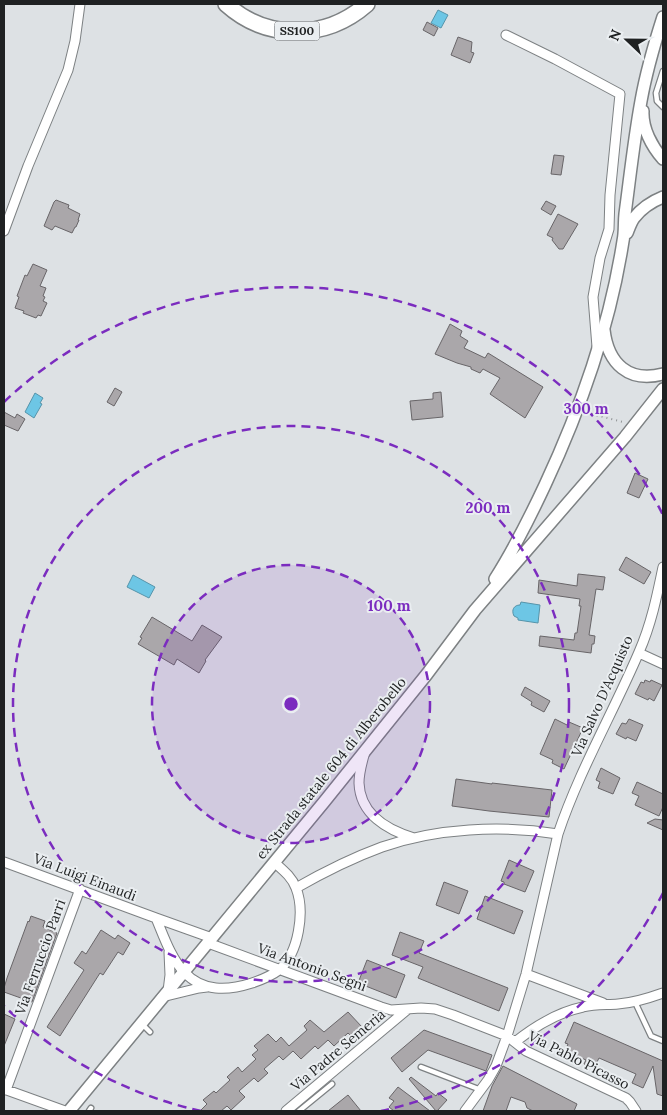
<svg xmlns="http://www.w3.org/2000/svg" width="667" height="1115" font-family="Lora,serif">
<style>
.water{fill:#6dc6e5;stroke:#5694aa}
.building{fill:#aaa7aa;stroke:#686568}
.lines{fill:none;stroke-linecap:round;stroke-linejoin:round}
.lane-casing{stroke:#7d8183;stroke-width:7}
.street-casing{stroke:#7d8183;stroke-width:11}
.secondary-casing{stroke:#7d8183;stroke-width:14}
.highway-casing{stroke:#7d8183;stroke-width:18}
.path{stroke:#929597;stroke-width:2;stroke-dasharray:1 4;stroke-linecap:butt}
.lane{stroke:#fff;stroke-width:4.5}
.street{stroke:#fff;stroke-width:9}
.secondary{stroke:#fff;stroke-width:11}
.highway{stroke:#fff;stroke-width:15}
.ring{fill:none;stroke:#7b2cbf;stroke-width:2.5;stroke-dasharray:9 6}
.labels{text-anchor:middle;stroke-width:4;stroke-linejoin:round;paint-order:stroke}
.shield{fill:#eaeef1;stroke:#5c5e60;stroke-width:1}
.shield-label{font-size:12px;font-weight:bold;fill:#1f2122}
.street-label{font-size:14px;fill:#1f2122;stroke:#eaeef1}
.centre{fill:#7b2cbf;stroke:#eaeef1;stroke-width:2.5}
.ring-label{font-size:15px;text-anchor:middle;font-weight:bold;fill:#7b2cbf;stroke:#eaeef1;stroke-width:4;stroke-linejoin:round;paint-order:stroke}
</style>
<rect width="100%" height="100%" fill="#dde1e4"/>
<path class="water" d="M438,10l10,5 -7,13 -10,-5z
M35,393l8,5 -3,5 2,1 -8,14 -9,-6z
M133,575l22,12 -6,11 -22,-11z
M521,602l19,3 -2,18 -20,-3v-2l-4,-2c-3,-6 0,-11 6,-11z"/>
<path class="building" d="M427,22l11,6 -4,8 -11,-6z
M458,37l14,5 -1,10 3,1 -4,10 -19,-8z
M554,155l10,1 -3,19 -10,-1z
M56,200l13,5 -1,3 12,6 -2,6h1l-3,7h-1l-3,6 -17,-7 -3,4 -8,-4 10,-24z
M546,201l10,5 -5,9 -10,-6z
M558,214l20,10 -15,25h-4l-7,-9 1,-2 -6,-3z
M33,264l14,6 -7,16 6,2 -3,8 2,1 -2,4 4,2 -6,13 -3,-1 -2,3 -13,-5 1,-2 -9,-3 4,-11 -2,-1 8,-21 2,1z
M450,324l12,7 -2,5 8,5 -4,7 21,10 3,-5 55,34 -18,31 -35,-24 10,-16 -17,-9 -3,4 -9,-4v-2l-14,-4 -22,-9z
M115,388l7,4 -8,14 -7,-4z
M441,392l2,25 -31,3 -2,-19 23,-2v-6z
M4,412l11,6 2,-4 8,5 -7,12 -14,-6z
M635,473l13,6 -9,19 -12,-5z
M626,557l25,15 -7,12 -25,-14z
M578,574l27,3 -2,13 -7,-1 -7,46 6,1 -1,8h-2l-1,9 -52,-7 1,-10 34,4 1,-7h2l4,-27h-2l1,-7 -42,-6 1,-13 38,6z
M152,617l40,24 10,-16 20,12 -17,23 1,1 -7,12 -22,-14 -3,6 -36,-21 4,-6 -2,-1z
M645,680l5,2 1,-2 11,5 -8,16 -5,-3 -1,2 -13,-6 6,-12 3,1z
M525,687l25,14 -6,11 -13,-7 1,-3 -11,-7z
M555,719l12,6 2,-3 14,6 -19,41 -12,-6 1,-3 -13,-6z
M629,719l14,6 -7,16 -9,-4 -1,2 -10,-5 6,-11 4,1z
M601,768l19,10 -7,16 -15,-6 2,-6 -4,-2z
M456,779l36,5v-1l60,7 -3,27 -60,-6 -37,-5z
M637,782l26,12v13l-4,9 -24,-11 4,-9 -7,-3z
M655,819l8,1v10l-16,-7z
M509,860l25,11 -9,21 -21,-8v-2l-3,-1z
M444,882l24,9 -9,23 -23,-9z
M485,896l38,15 -9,23 -37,-15z
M31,916l14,5 -2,6 14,6 -25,69 -28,-10v-4l3,-10 21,-57 1,1z
M101,930l14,9 3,-4 12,8 -7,12 -5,-3 -15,23 -3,-2 -40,63 -13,-9 37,-57 -10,-7 8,-12 4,3z
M400,932l24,9 -5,12 89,35 -9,23 -81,-33 5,-11 -31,-12z
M367,960l38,15 -9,23 -38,-15z
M348,1012l14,15 -11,9 -3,-3 -14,13 -6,-6 -10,9 -3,-3 -14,13 -8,-8 -10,9 -4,-4 -15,13 4,4 -10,9 -4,-4 -15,13 6,6 -14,13 -4,-4 -6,5h-21l7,-7 -4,-4 11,-9 2,2 14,-13 -3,-3 11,-10 4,5 14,-13 -4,-4 6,-5 -4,-4 14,-12 8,8 5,-5 8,9 18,-16 -3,-4 6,-6 14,12z
M4,1014l11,5 -11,27z
M574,1022l89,39v35l-6,-2 -4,-28 -10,22 -11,-5 4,-9 -37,-16 -5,10 -10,-4 2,-4 -21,-9 3,-7 -3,-1z
M424,1030l68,25 -6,16 -58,-21 -26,22 -11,-14z
M503,1066l74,38 -3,7h-41l-6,-3 -2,-6 -14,-5 -5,14h-23l9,-25z
M411,1077l25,19 2,-3 9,7 -10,11h-1l-27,-32z
M398,1087l32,24h-36l-5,-4 5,-6 -5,-3z
M348,1095l13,16h-33z"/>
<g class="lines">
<defs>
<path id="lane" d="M663,71l-7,22 1,8 6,6
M635,1002l16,34 12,5
M142,1024l8,8
M421,1067l60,23
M89,1111l2,-3
M299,1111l33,-27"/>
<path id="street" d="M506,35l49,24 65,35 -10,101 -1,34 -9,29 -7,39 4,50
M4,231l24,-65 40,-96 7,-29 5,-37
M639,653l24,11
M365,752c-3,10 -6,21 -6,31 1,31 28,47 55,55
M4,862l152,56
M296,888c28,-16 56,-30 86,-41 54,-19 120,-22 176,-13
M212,938l-56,-20c8,19 15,40 28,54 19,20 43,19 68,11 9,-3 19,-7 27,-13 20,-17 26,-59 17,-82 -4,-11 -13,-18 -22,-26
M208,943l173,64 10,3 30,-2 14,1 18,6 54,21 19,15 100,47 4,4 6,9
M526,974l77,29
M168,991l2,-16 -1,-23
M162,997l37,-9 8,-1
M515,1042c19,-15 44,-30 68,-35 12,-3 24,-2 35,-3 16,-1 31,-6 45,-11
M4,1089l61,22
M6,1090l74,-201
M286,1111l122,-102
M465,1111l23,-31 8,-14 11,-30 19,-62 32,-140c21,-63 55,-121 81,-182 12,-27 18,-56 24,-85"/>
<path id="secondary" d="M643,111c-1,17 9,36 20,48
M627,233c2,-5 4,-11 7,-15 7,-9 19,-17 29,-21
M604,330c4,34 25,53 59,44
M495,579c19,-30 35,-62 50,-94 36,-77 65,-160 78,-244 2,-9 1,-18 2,-27 5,-37 9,-75 16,-113 5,-28 13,-56 22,-84
M69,1111l255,-309 103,-128 48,-64 150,-173 38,-48"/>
<path id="highway" d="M226,4c41,37 100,36 141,0"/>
</defs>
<use href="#lane" class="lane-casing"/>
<use href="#street" class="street-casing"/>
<use href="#secondary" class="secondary-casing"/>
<use href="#highway" class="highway-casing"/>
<path class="path" d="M587,413l36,9"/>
<use href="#lane" class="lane"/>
<use href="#street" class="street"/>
<use href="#secondary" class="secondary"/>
<use href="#highway" class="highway"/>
</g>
<circle cx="291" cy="704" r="139" fill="#7b2cbf" fill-opacity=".12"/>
<g class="ring">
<circle cx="291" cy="704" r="139"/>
<circle cx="291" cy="704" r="278"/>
<path d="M663 893A417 417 0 0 1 381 1111M201 1111A417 417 0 0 1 4 1006M4 402A417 417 0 0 1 663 515"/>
</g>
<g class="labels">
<rect class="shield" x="274.5" y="21.5" width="45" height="19" rx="4"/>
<g class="shield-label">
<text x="297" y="35">SS100</text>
</g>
<g class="street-label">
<text transform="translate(602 696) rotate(-66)" y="5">Via Salvo D'Acquisto</text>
<text transform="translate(331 768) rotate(-51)" y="5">ex Strada statale 604 di Alberobello</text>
<text transform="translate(85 877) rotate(21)" y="5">Via Luigi Einaudi</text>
<text transform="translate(40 957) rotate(-70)" y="5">Via Ferruccio Parri</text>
<text transform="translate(312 967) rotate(20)" y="5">Via Antonio Segni</text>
<text transform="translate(338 1050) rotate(-40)" y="5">Via Padre Semeria</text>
<text transform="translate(579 1060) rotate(27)" y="5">Via Pablo Picasso</text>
</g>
</g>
<circle cx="291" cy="704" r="8" class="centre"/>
<g class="ring-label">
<text x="586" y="414">300 m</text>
<text x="488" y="513">200 m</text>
<text x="389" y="611">100 m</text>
</g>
<rect width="667" height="1115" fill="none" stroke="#1f2122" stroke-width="10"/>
<g transform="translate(627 40) rotate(292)" stroke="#eaeef1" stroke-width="4" paint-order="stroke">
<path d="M0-4L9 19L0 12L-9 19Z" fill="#1f2122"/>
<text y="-8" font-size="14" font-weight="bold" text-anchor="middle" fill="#1f2122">N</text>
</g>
</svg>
